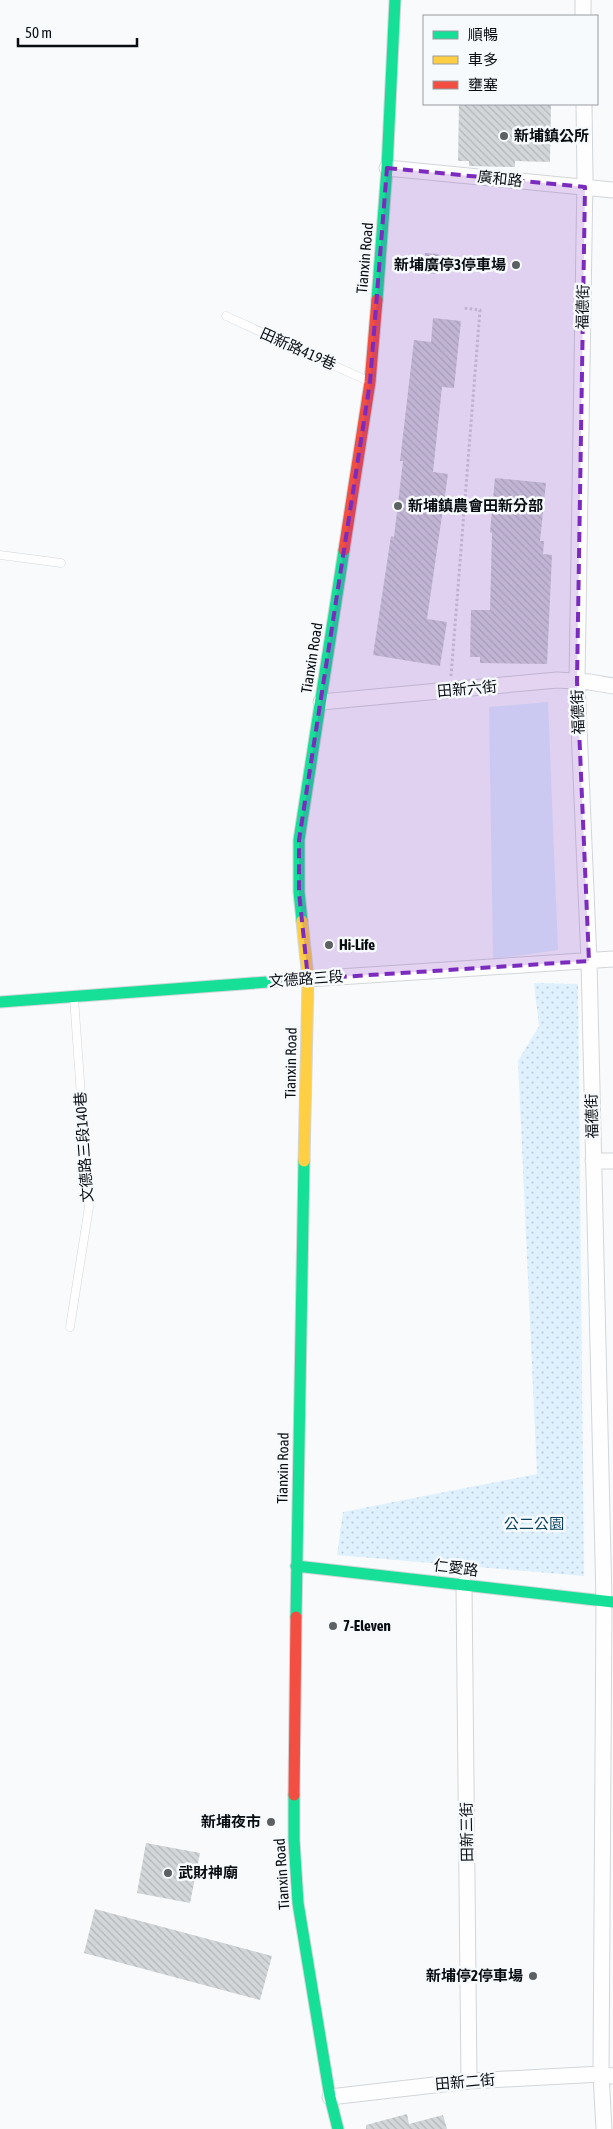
<svg xmlns="http://www.w3.org/2000/svg" width="613" height="2129" font-family="'Asap Condensed','Noto Sans TC',sans-serif">
<style>
.green{fill:#dff1fe}
.park{fill:url(#park-dots)}
.building{fill:url(#building-back-hatch)}
.lines{fill:none;stroke-linecap:round;stroke-linejoin:round}
.lane-casing{stroke:#d2d6d9;stroke-width:9}
.street-casing{stroke:#d2d6d9;stroke-width:17}
.fast-casing{stroke:#d2d6d9;stroke-width:13}
.slow-casing{stroke:#d2d6d9;stroke-width:13}
.jam-casing{stroke:#d2d6d9;stroke-width:13}
.path{stroke:#d3d3d4;stroke-width:3;stroke-dasharray:2.5 2.5;stroke-linecap:butt}
.lane{stroke:#fefeff;stroke-width:8}
.street{stroke:#fefeff;stroke-width:15}
.fast{stroke:#16e098;stroke-width:11}
.slow{stroke:#ffcf43;stroke-width:11}
.jam{stroke:#f24e42;stroke-width:11}
.marked{fill:#7b2cbf;fill-opacity:0.2;stroke:#7b2cbf;stroke-width:4;stroke-dasharray:10 6;stroke-linejoin:round}
.poi-dot{fill:#5c6063;stroke:#f7fafd;stroke-width:2}
.labels{text-anchor:middle;stroke-width:5;stroke-linejoin:round;paint-order:stroke}
.poi-label{font-size:15px;font-weight:bold;fill:#080d11;stroke:#f7fafd;text-anchor:start}
.street-label{font-size:15px;fill:#080d11;stroke:#f7fafd}
.park-label{font-size:15px;fill:#0b435f;stroke:#f7fafd}
</style>
<defs>
<pattern id="park-dots" width="8" height="8" patternUnits="userSpaceOnUse" patternTransform="scale(1.25)"><rect width="8" height="8" fill="#dff1fe"/><path d="M2 2h.1M6 6h.1" fill="none" stroke="#becdd9" stroke-width="1.8" stroke-linecap="round"/></pattern>
<pattern id="building-back-hatch" width="6" height="6" patternUnits="userSpaceOnUse" patternTransform="scale(1.25)"><rect width="6" height="6" fill="#d3d7da"/><path d="M-1 5l2 2M0 0l6 6M5-1l2 2" fill="none" stroke="#b4b7ba"/></pattern>
</defs>
<rect width="100%" height="100%" fill="#f8fafc"/>
<path class="green" d="M548,702l10,248 -65,9 -4,-252z"/>
<path class="park" d="M534,983l44,1 6,592 -247,-21 6,-43 194,-38 -19,-413 21,-35z"/>
<path class="building" d="M459,104h92l-1,58 -35,-1v6l-46,-1v-5h-11z
M425,253l14,1 -2,20 -13,-1z
M433,318l28,3 -7,67 -12,-1 -9,85 15,2 -21,145 20,3 -7,44 -67,-11 18,-119 3,1 9,-76h-3l14,-121 17,2z
M495,478l51,5 -6,58h4l-1,13 9,1 -5,109 -67,-1v-6h-10l1,-47h19l2,-77 -2,-1z
M146,1843l54,10 -10,50 -53,-10z
M95,1909l177,47 -12,44 -176,-47z
M407,2114l2,10 34,-9 4,14h-81v-4z"/>
<g class="lines">
<defs>
<path id="lane" d="M226,316l142,65
M0,555l61,8
M70,1327l19,-120 -15,-209"/>
<path id="street" d="M583,0v16
M584,104l1,74 -8,503 12,280 15,640 -3,473 3,55
M387,168l226,22
M321,702l236,-22 33,2 23,4
M308,979l305,-20
M593,1161h20
M464,1584l5,497
M330,2097l139,-16 132,-7 12,2"/>
<path id="fast" d="M377,300l10,-132 8,-168
M302,921l-3,-29v-52l45,-290
M0,1002l308,-23
M296,1566l317,36
M296,1617l8,-456
M294,1795v45l4,63 32,194 8,32"/>
<path id="slow" d="M302,921l6,58 -4,182"/>
<path id="jam" d="M344,550l26,-168 7,-82
M294,1795l2,-178"/>
</defs>
<use href="#lane" class="lane-casing"/>
<use href="#street" class="street-casing"/>
<use href="#fast" class="fast-casing"/>
<use href="#slow" class="slow-casing"/>
<use href="#jam" class="jam-casing"/>
<path class="path" d="M451,676l29,-366 -17,-2"/>
<use href="#lane" class="lane"/>
<use href="#street" class="street"/>
<use href="#fast" class="fast"/>
<use href="#slow" class="slow"/>
<use href="#jam" class="jam"/>
</g>
<path class="marked" d="M387,168l198,19 -8,494 12,280 -281,18 -9,-87v-52l71,-458z"/>
<g class="poi-dot">
<circle cx="504" cy="136" r="5"/>
<circle cx="516" cy="265" r="5"/>
<circle cx="398" cy="506" r="5"/>
<circle cx="329" cy="945" r="5"/>
<circle cx="333" cy="1626" r="5"/>
<circle cx="271" cy="1822" r="5"/>
<circle cx="168" cy="1873" r="5"/>
<circle cx="533" cy="1976" r="5"/>
</g>
<g class="labels">
<g class="poi-label">
<text x="514" y="141">新埔鎮公所</text>
<text x="506" y="270" text-anchor="end">新埔廣停3停車場</text>
<text x="408" y="511">新埔鎮農會田新分部</text>
<text x="339" y="950">Hi-Life</text>
<text x="343" y="1631">7-Eleven</text>
<text x="261" y="1827" text-anchor="end">新埔夜市</text>
<text x="178" y="1878">武財神廟</text>
<text x="523" y="1981" text-anchor="end">新埔停2停車場</text>
</g>
<g class="street-label">
<text transform="translate(500 179) rotate(6)" y="5">廣和路</text>
<text transform="translate(365 258) rotate(-85)" y="5">Tianxin Road</text>
<text transform="translate(583 307) rotate(-89)" y="5">福德街</text>
<text transform="translate(298 349) rotate(24)" y="5">田新路419巷</text>
<text transform="translate(312 658) rotate(-81)" y="5">Tianxin Road</text>
<text transform="translate(467 689) rotate(-5)" y="5">田新六街</text>
<text transform="translate(578 712) rotate(-92)" y="5">福德街</text>
<text transform="translate(306 979) rotate(-4)" y="5">文德路三段</text>
<text transform="translate(291 1063) rotate(-89)" y="5">Tianxin Road</text>
<text transform="translate(592 1116) rotate(-91)" y="5">福德街</text>
<text transform="translate(84 1147) rotate(-94)" y="5">文德路三段140巷</text>
<text transform="translate(283 1468) rotate(-89)" y="5">Tianxin Road</text>
<text transform="translate(456 1568) rotate(7)" y="5">仁愛路</text>
<text transform="translate(467 1832) rotate(-91)" y="5">田新三街</text>
<text transform="translate(282 1874) rotate(-94)" y="5">Tianxin Road</text>
<text transform="translate(465 2082) rotate(-5)" y="5">田新二街</text>
</g>
<g class="park-label">
<text x="534" y="1529">公二公園</text>
</g>
</g>
<rect x="423" y="15" width="175" height="90" fill="#f7fafd" stroke="#979b9f"/>
<rect x="433" y="31" width="25" height="8" fill="#16e098" stroke="#979b9f"/>
<text x="468" y="40" font-size="15" fill="#080d11">順暢</text>
<rect x="433" y="56" width="25" height="8" fill="#ffcf43" stroke="#979b9f"/>
<text x="468" y="65" font-size="15" fill="#080d11">車多</text>
<rect x="433" y="81" width="25" height="8" fill="#f24e42" stroke="#979b9f"/>
<text x="468" y="90" font-size="15" fill="#080d11">壅塞</text>
<path d="M18 38v8h119v-8" fill="none" stroke="#080d11" stroke-width="2.5"/>
<text x="25" y="38" font-size="15" fill="#080d11" stroke="#f7fafd" stroke-width="4" paint-order="stroke">50 m</text>
</svg>
